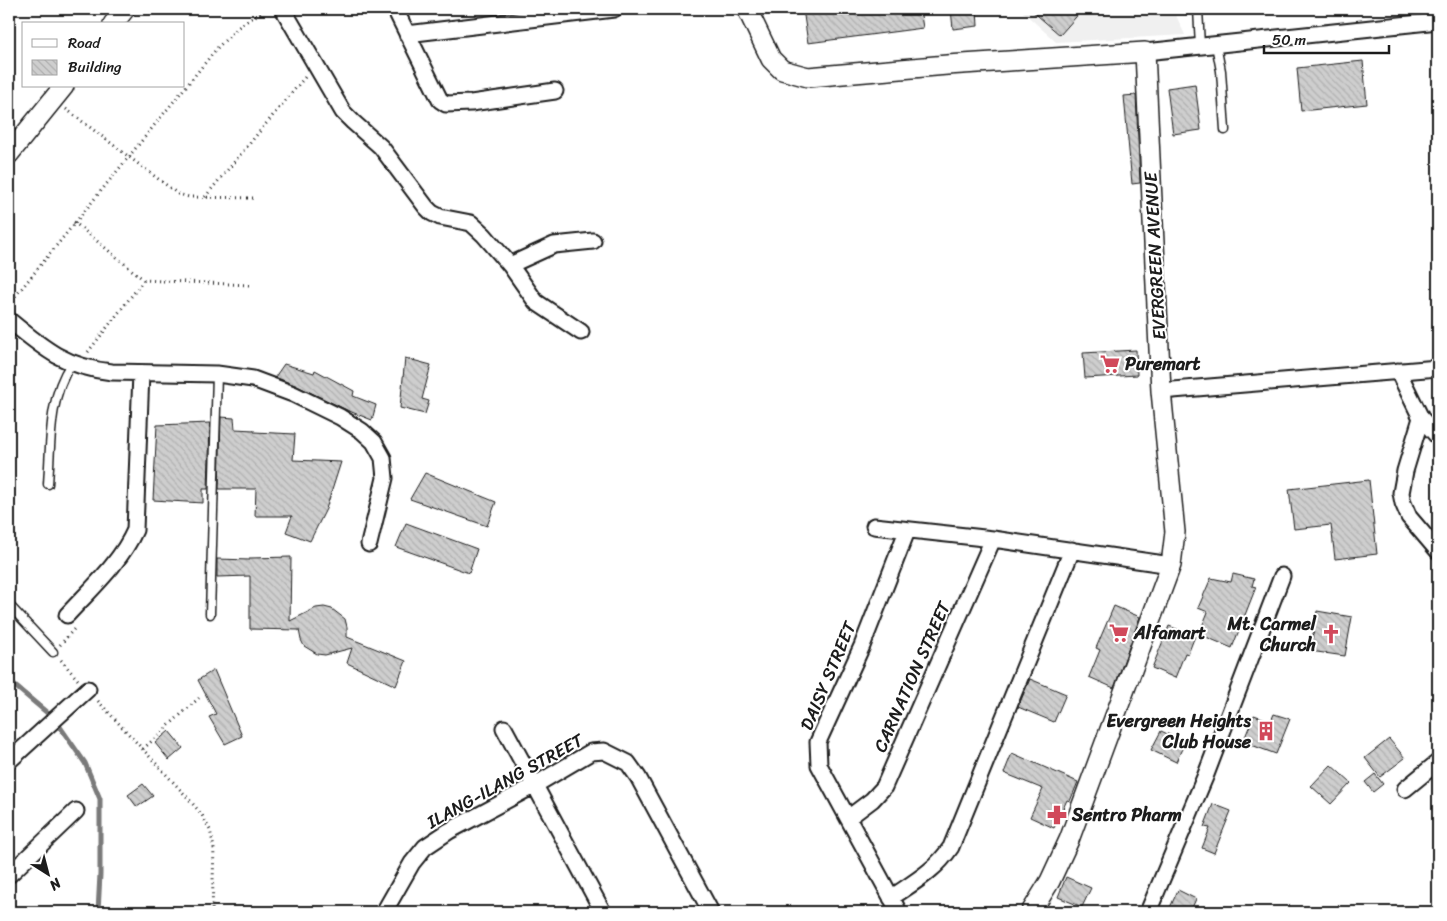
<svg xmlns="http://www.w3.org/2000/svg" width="1447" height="921" font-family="Sriracha,sans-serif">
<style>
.built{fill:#f0f0f0}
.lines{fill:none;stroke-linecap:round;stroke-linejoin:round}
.stream{stroke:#7a7a7a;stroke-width:5}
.building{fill:url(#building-back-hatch);stroke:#1c1c1c}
.service-casing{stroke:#1c1c1c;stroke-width:11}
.minor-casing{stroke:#1c1c1c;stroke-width:19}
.tertiary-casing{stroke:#1c1c1c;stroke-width:22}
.path{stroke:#1c1c1c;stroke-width:3;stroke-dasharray:1 4;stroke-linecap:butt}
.service{stroke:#fff;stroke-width:8}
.minor{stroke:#fff;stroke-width:15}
.tertiary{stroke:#fff;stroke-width:19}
.labels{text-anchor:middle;stroke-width:4;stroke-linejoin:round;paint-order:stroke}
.street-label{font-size:18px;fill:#1c1c1c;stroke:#fff}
.poi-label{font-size:18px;font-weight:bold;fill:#1c1c1c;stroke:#fff;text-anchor:start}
</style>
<defs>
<pattern id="building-back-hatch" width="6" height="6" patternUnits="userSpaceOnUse" patternTransform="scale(1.25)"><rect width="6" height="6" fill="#cecece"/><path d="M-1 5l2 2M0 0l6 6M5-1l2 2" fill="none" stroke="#b0b0b0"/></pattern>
</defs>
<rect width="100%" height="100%" fill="#fff"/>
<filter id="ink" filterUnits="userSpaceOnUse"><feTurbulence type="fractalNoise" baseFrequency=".02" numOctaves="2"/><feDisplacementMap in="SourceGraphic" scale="10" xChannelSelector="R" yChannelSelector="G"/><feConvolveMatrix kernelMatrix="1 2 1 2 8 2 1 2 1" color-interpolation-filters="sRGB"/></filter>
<g filter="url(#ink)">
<path class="built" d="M1020,9h153l12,26 -129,7z"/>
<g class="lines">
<path class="stream" d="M9,681l42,35
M58,724l27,39 15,36v75l-2,38"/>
</g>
<path class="building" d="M803,9h117l3,19 -115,15z
M951,9h26l1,17 -25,3z
M1030,9h53l-23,26z
M1363,61l4,43 -66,7 -4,-43z
M1195,84l6,46 -28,4 -6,-46z
M1136,95l4,88 -8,1 -8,-88z
M1136,350l1,25 -52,3 -2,-25z
M405,358l26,7 -9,34 7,2 -4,13 -25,-6z
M284,364l30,9 1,-3 39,21 -1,5 23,9 -4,15 -23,-9 -52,-25 -22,-9z
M221,417l13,1 1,11 19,1v2l41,2 -2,26 48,2 -15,47 -16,32 -24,-9 6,-16h-37l1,-27h-37z
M210,423l-2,66h-5v14l-50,-3 4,-75z
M425,473l71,29 -9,24 -77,-27z
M1369,480l8,74 -42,5 -4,-34 -37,4 -5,-40z
M406,523l71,26 -8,24 -73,-26z
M291,557l-1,64 26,-13 8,-1 8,2 13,10 2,8v10l59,24 -10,25 -49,-23 5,-15 -27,7 -8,-1 -13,-8 -3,-6 -2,-10 -49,-1v-53l-33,1v-18l33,1v-2z
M1233,574l21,5 -2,7 4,1 -24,61 -33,-14 9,-22 -10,-4 13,-30 20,4z
M1114,606l26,11 -26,71 -25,-11 11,-27 -4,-2z
M1317,611l35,6 -7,39 -35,-5z
M1169,626l26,10 -7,18 -3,-1 -10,25 -23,-10z
M214,670l28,66 -17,8 -16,-27 7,-3 -18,-34z
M1030,679l36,15 -12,28 -36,-15z
M1274,714l16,5 -14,35 -33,-12 11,-27 17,6z
M169,731l14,17 -14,12 -14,-17z
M1161,731l24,11 -9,20 -25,-12z
M1389,739l16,19 -25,19 -15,-19z
M1012,753l66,29 -8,19 -3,-1 -13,28 -24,-11 13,-28 -39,-16z
M1331,765l20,18 -20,21 -20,-18z
M1375,774l8,10 -10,8 -8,-10z
M143,784l10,12 -16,11 -9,-12z
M1213,804l18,7 -17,42 -12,-5 8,-20 -6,-1z
M1066,877l25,11 -9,19 -24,-10z
M1178,890l18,9 -6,13h-22z"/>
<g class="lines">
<defs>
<path id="service" d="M1198,9l2,37
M1216,45l5,26 4,59
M48,484c3,-40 0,-86 23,-120
M9,605l44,47
M210,614l7,-240"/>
<path id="minor" d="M283,9l60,103 10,10 28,25 45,60 6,6 8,4 31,6 13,12 26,30 26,37 45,30
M395,9l45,91 6,4 25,-1 84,-12
M407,34l207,-25
M1145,52l293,-31
M510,265l44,-20 39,-4
M9,320c35,29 56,47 103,52l105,2 36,5 40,15 47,23 22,14 12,11 9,16 2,20 -16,66
M1398,371l23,47 -16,53 -4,22 2,10 6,14 29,34
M1161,391l277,-23
M1421,418l17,19
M874,526l119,13 178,26
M67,615c23,-25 54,-53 68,-85l6,-157
M504,728l99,184
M9,761l79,-72
M1405,789l33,-27
M848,818l24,-18 12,-13 109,-248
M9,875l67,-64
M891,898c23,-16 44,-27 60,-51l121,-297
M384,912l28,-49 13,-16 24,-16 86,-46 56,-33 13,-1 24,12 10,14 73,135
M899,912l-80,-147 -1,-23 44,-96 45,-115
M1148,912l57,-135 77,-201"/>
<path id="tertiary" d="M747,9l24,50 11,11 26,7 139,-12 198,-13 16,339 14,141 -4,33 -102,275 -19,41 -19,31
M113,24l12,-15
M9,154l55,-68"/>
</defs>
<use href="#service" class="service-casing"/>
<use href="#minor" class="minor-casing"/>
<use href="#tertiary" class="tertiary-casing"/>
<path class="path" d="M66,109l112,85 11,3 64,1
M9,112l7,6
M205,197l100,-120
M74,222l70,58 105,5
M9,304l209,-257 24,-23 25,-15
M88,352l56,-72
M60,645l14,-16
M61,660l17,20
M98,701l90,97 14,17 8,15 4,18 -2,64
M143,749l56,-51"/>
<use href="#service" class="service"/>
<use href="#minor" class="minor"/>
<use href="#tertiary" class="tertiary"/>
</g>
</g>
<defs>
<symbol id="supermarket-bare" viewBox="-9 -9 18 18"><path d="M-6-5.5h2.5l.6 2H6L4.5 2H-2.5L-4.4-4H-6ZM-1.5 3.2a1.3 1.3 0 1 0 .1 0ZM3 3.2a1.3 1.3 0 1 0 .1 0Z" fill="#d1495b" stroke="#fff" stroke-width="2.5" paint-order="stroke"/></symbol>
<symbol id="church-bare" viewBox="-9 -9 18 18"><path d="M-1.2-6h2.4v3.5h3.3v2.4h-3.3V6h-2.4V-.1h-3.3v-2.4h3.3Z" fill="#d1495b" stroke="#fff" stroke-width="2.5" paint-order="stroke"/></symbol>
<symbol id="building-bare" viewBox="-9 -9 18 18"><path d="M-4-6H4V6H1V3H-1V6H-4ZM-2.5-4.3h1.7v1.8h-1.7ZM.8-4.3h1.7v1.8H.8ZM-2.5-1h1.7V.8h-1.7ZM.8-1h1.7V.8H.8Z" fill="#d1495b" stroke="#fff" stroke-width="2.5" paint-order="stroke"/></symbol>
<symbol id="pharmacy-bare" viewBox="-9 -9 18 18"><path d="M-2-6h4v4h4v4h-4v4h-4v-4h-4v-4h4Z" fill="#d1495b" stroke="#fff" stroke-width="2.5" paint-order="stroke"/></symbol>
</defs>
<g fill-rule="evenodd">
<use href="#supermarket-bare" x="1096" y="350" width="28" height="28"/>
<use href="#supermarket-bare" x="1105" y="619" width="28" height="28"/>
<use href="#church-bare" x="1317" y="620" width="28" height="28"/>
<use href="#building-bare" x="1252" y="717" width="28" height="28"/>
<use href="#pharmacy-bare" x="1043" y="801" width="28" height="28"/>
</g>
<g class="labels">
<g class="street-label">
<text transform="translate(1155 256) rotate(-93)" y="6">EVERGREEN AVENUE</text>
<text transform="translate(828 676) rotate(-67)" y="6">DAISY STREET</text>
<text transform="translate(912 677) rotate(-66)" y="6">CARNATION STREET</text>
<text transform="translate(505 781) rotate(-29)" y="6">ILANG-ILANG STREET</text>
</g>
<g class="poi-label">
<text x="1125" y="370">Puremart</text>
<text x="1316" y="630" text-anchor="end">Mt. Carmel<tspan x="1316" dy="21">Church</tspan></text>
<text x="1134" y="639">Alfamart</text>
<text x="1251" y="727" text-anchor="end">Evergreen Heights<tspan x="1251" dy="21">Club House</tspan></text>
<text x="1072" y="821">Sentro Pharm</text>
</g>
</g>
<rect width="1447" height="921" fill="none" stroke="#fff" stroke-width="30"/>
<rect x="15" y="15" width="1417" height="891" fill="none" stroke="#1c1c1c" stroke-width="2" filter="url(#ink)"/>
<rect x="22" y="22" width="162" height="65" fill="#ffffff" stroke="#a4a4a4"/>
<rect x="32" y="39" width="25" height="8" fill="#ffffff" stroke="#a4a4a4"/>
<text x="68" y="48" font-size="15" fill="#1c1c1c">Road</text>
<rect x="32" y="60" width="25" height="15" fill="url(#building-back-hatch)" stroke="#a4a4a4"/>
<text x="68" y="72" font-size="15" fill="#1c1c1c">Building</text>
<g transform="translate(48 874) rotate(144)" stroke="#ffffff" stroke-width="4" paint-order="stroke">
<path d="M0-4L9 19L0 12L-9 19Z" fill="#1c1c1c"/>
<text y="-8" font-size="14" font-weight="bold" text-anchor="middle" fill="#1c1c1c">N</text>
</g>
<path d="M1264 45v8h125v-8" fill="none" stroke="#1c1c1c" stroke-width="2.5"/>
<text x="1272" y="45" font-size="15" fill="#1c1c1c" stroke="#ffffff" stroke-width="4" paint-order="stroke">50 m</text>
</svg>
